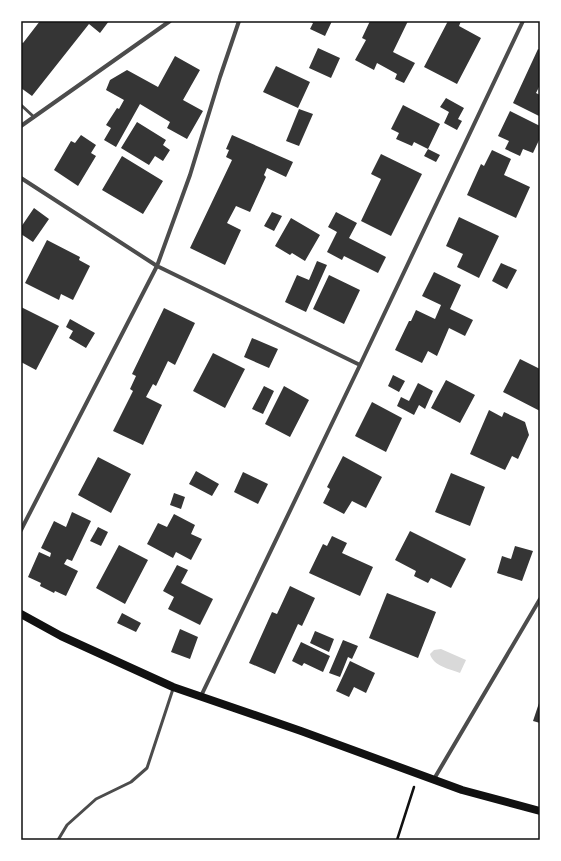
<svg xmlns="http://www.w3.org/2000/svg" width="561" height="861" font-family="'Source Sans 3',sans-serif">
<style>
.water{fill:#d9d9d9}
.building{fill:#353535}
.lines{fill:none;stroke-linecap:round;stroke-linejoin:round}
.path{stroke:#111;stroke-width:2.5}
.service{stroke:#4c4c4c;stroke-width:3}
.minor{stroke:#4c4c4c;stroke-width:4}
.secondary{stroke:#111;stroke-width:8}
.neatline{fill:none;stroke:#111;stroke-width:1.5}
</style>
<rect width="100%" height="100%" fill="#fff"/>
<path class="water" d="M441,649l25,11 -6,13c-10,-4 -27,-7 -30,-19l4,-4z"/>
<path class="building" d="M40,21h69l-9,12 -11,-9 -57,72 -11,-8v-46l2,1z
M309,21h23l-7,15 -15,-7 3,-6z
M370,21h38l-15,31 22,11 -11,20 -9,-4 2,-5 -20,-11 -3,7 -19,-10 11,-20 -4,-2z
M448,21h13l-2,5 22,12 -24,46 -33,-17z
M318,48l22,10 -9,20 -22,-10z
M538,49l2,1v38l-1,-1 -3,6 4,2 -1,21 -26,-13z
M175,56l25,14 -17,30 20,11 -16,28 -20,-11 3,-6 -30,-18 -24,43 -12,-7 7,-12 -5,-3 11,-17 2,1 5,-9 -18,-10 4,-10 17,-10 31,17z
M276,66l34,16 -12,26 -35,-16z
M446,98l18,10 -6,11 4,2 -5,9 -13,-7 5,-11 -9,-5z
M403,105l37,19 -12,25 -14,-7 -2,4 -16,-7 3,-6 -8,-4z
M299,109l14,5 -14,32 -13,-5z
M510,111l30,15v12l-7,15 -10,-4 -3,7 -15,-7 4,-8 -11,-5z
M137,122l29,18 -3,5 7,5 -7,11 -8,-5 -6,9 -28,-17z
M81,135l15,10 -5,8 5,3 -18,30 -24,-16 17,-29 4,2z
M232,135l61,27 -7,15 -19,-9 -3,7 2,2 -16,35 -14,-6 -9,17 14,7 -16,35 -35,-17 42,-88 -6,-3 3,-7 -3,-1z
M428,149l12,6 -4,7 -12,-6z
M492,150l19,9 -7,16 26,12 -14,31 -49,-23 14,-31 3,2z
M381,154l41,20 -31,62 -30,-15 20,-42 -10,-5z
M122,156l41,25 -20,33 -41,-24z
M34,208l15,11 -16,23 -12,-8v-7z
M272,212l10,4 -8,15 -10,-5z
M336,212l21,11 -8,15 37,19 -8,16 -34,-17 -2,4 -15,-8 10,-20 -9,-5z
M459,217l40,19 -20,42 -22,-11 6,-13 -17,-8z
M291,218l29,17 -15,26 -13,-8 -2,2 -15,-9z
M47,240l33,17 -1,3 11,6 -17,34 -12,-6 -2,6 -34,-17z
M317,261l10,4 -21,47 -21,-10 12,-27 12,5z
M501,263l16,7 -10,19 -15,-8z
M434,272l27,13 -11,24 23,11 -8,16 -16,-8 -12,28 -9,-5 -6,12 -27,-13 14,-29h2l5,-11 19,9 6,-14 -19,-9z
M329,275l31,15 -16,34 -31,-15z
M21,307l38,19 -23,44 -15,-8z
M164,308l31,15 -20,42 -7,-4 -12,25 -3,-2 -7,13 16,8 -19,40 -30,-14 20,-40 -3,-2 6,-13 -4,-2z
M70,319l25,14 -9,15 -17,-10 4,-7 -7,-4z
M252,338l26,11 -9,19 -25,-11z
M213,353l32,16 -20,39 -32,-17z
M520,359l20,10v42l-37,-19z
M393,375l12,6 -6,11 -11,-6z
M446,380l29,15 -15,28 -29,-15z
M418,383l15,8 -8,18 -6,-4 -5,10 -17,-9 4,-9 8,4z
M264,386l10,5 -11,23 -11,-5z
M284,386l25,14 -19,37 -25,-13z
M372,402l30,16 -16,34 -31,-16z
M489,410l13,7 2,-5 21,10 4,13 -11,24 -6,-3 -7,14 -35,-16z
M343,456l39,21 -16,31 -14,-7 -8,13 -21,-11 7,-14 -3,-2z
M98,457l33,17 -20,39 -33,-18z
M196,471l23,13 -7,12 -23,-12z
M243,472l25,12 -10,20 -24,-12z
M451,473l34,14 -15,39 -35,-14z
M174,493l11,4 -4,12 -11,-4z
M72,512l19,9 -19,40 -5,-2 -3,5 14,7 -12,25 -11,-5 -1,2 -14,-7 1,-3 -13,-6 11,-25 11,5 1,-4 -10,-5 13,-27 12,6z
M174,514l21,11 -4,9 11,5 -11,21 -15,-8 -3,6 -26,-14 11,-21 9,4z
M98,527l10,5 -7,14 -11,-5z
M410,531l56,28 -15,29 -20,-10 -3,5 -14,-7 2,-5 -21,-11z
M332,536l15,7 -5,10 31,14 -13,29 -51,-23 14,-29 4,2z
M119,545l29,15 -23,44 -29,-16z
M515,546l18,5 -11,30 -25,-8 5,-17 9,3z
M177,565l11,5 -7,13 32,16 -13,26 -32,-16 6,-12 -11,-6z
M290,586l25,12 -13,28 -4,-2 -23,50 -26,-11 23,-51 5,2z
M387,593l49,19 -18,46 -49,-20z
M122,613l19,10 -5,9 -19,-9z
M180,629l18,8 -8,22 -19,-7z
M315,631l19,8 -5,13 -19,-9z
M343,640l15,6 -6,13 -4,-2 -8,20 -11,-4z
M301,642l29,14 -7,16 -19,-9 -2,3 -10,-5z
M350,661l25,12 -9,20 -12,-6 -5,10 -13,-6z
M540,700v23l-7,-2z"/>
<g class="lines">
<path class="path" d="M397,840l17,-53"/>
<path class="service" d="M21,105l13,12
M58,840l9,-15 29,-26 35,-17 16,-14 26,-79"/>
<path class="minor" d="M21,126l149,-105
M21,178l136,88 203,99
M21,530l136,-264 33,-91 30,-98 19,-56
M201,696l159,-331 163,-344
M434,779l106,-180"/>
<path class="secondary" d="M21,614l40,22 112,51 128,44 161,59 78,21"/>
</g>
<rect width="561" height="861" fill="none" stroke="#ffffff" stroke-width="44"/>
<rect x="22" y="22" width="517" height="817" class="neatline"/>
</svg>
